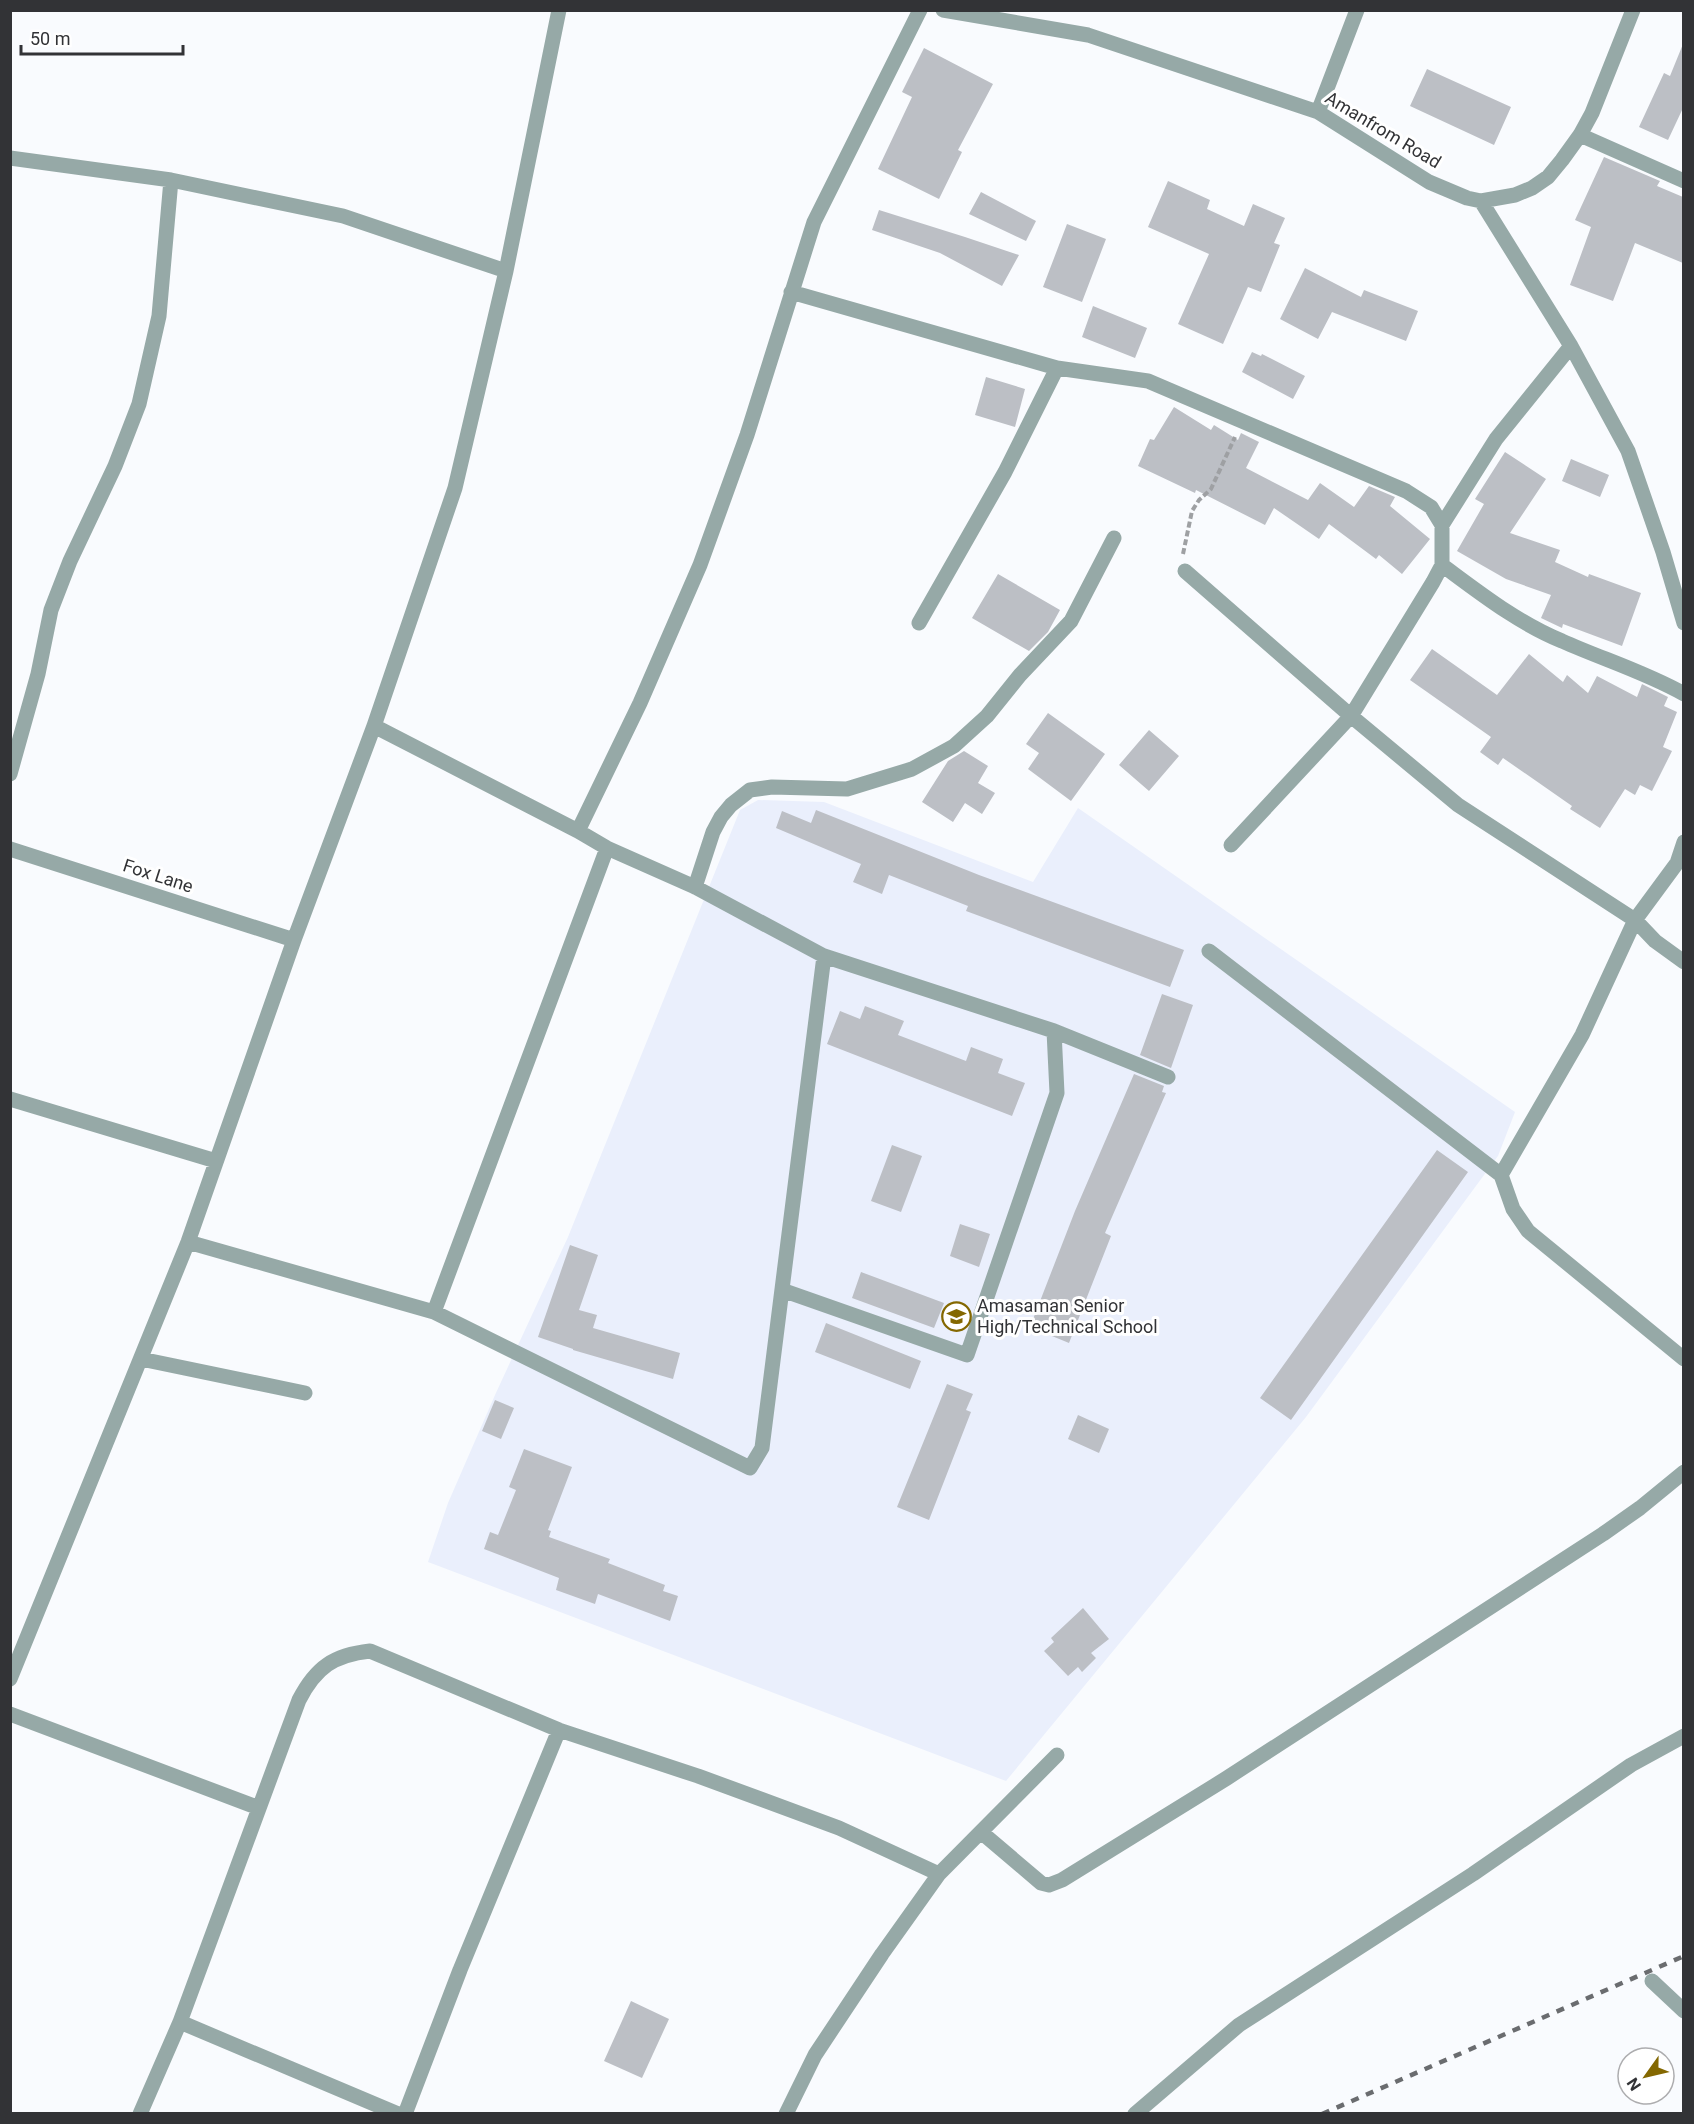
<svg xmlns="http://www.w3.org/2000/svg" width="1694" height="2124" font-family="Roboto,sans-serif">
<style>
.built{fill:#eaeffc}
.building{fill:#bcbfc5}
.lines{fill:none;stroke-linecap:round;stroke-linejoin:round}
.path{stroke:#9ea0a3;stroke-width:4;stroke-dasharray:6 3;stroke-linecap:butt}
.minor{stroke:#96a9a7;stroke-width:15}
.rail{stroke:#6a6c6f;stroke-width:4.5;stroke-dasharray:8 8;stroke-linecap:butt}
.labels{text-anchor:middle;stroke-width:6;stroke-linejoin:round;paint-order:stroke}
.street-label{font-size:18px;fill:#323336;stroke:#fff}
.poi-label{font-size:18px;fill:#323336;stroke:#fff;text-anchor:start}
</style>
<rect width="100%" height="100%" fill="#f9fbfe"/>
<path class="built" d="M758,800l66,2 209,80 45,-74 437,304 -17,44 -192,261 -300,364 -578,-219 20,-59 47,-108 73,-158 172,-427z"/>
<path class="building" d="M1683,44v64l-15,32 -29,-13 25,-54 6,3z
M924,48l69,36 -35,66 4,2 -23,47 -61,-30 34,-72 -10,-5z
M1427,69l84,38 -17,38 -84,-39z
M1604,157l56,24 -3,5 26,11v66l-48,-20 -22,58 -43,-16 21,-58 -16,-7z
M1168,181l42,19 -3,9 37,17 9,-22 32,14 -11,25 6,2 -19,47 -13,-5 -25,57 -45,-20 31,-70 -61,-27z
M981,192l55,29 -10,20 -57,-27z
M879,210l86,27 54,18 -17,31 -62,-33 -68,-23z
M1067,224l39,15 -24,63 -39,-15z
M1305,268l56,29 3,-7 54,21 -12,30 -74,-29 -14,27 -38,-20z
M1093,306l54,22 -12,30 -53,-21z
M1252,352l9,4 1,-2 43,22 -12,23 -51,-27z
M986,377l39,12 -10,38 -40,-12z
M1174,407l37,23 3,-5 24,15 3,-7 18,9 -13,26 62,32 12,-17 34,24 15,-21 26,11 -5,9 40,33 -28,35 -23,-19 -3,4 -47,-35 -10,15 -45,-31 -9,17 -69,-35 -1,3 -57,-27 12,-27 4,1z
M1505,452l41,27 -36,54 50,17 -5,12 33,15 1,-3 52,19 -19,53 -59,-22 -1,4 -21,-10 10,-23 -45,-16 -49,-28 27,-47 -9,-5z
M1571,459l38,16 -9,22 -38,-16z
M998,574l62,36 -12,22 -19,19 -57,-33z
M1432,649l65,46 32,-41 34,28 4,-7 21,18 9,-17 40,21 5,-13 26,13 -4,9 13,6 -14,35 9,4 -20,40 -12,-6 -5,10 -10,-6 -25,39 -30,-19 2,-3 -69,-48 -5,7 -18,-13 11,-15 -81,-57z
M1048,713l57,41 -34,47 -43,-32 11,-16 -13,-9z
M1149,730l30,26 -30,35 -30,-26z
M964,751l24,15 -10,17 17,10 -13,21 -17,-11 -12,19 -31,-20 26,-41z
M816,810l163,65 205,75 -14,37 -204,-76 2,-5 -79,-31 -7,19 -29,-12 8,-18 -85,-36 6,-17 29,12z
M1162,994l31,11 -22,63 -31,-13z
M865,1006l39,15 -6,14 68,26 5,-14 32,12 -5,14 27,10 -13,33 -185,-72 13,-33 20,8z
M1134,1074l30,12 -2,6 4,1 -61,140 6,3 -42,107 -39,-16 45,-116z
M892,1145l30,11 -21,56 -30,-11z
M1437,1150l31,22 -177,248 -31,-22z
M960,1224l30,10 -11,33 -29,-11z
M570,1245l28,10 -19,55 18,5 -4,13 87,25 -7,26 -100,-29v-1l-35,-12z
M861,1272l83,31 -10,25 -82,-30z
M826,1323l95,38 -11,28 -95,-37z
M947,1384l26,10 -7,16 5,2 -42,108 -32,-13z
M495,1400l19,8 -13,31 -19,-8z
M1078,1415l31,14 -10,24 -31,-14z
M524,1449l48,18 -24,63 3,1 -2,6 61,22 -2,4 57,22 -2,6 15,5 -8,25 -72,-27 -3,10 -39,-14 3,-12 -75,-29 6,-17 8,3 18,-45 -7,-3z
M1083,1608l26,31 -18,14 5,5 -14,14 -4,-5 -10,9 -24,-25 10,-9 -3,-4z
M631,2001l38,18 -27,59 -38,-17z"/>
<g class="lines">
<path class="path" d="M1183,554l9,-43 7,-11 12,-11 24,-52"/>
<path class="minor" d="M943,10l145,25 230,77 111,70 38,16 14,3 34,-6 17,-7 16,-11 14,-17 18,-25 12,-22 41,-103
M1318,112l39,-102
M1580,135l104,46
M10,158l161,22 172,36 163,55
M1481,201l90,145 57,105 35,101 21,71
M791,292l266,76 91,13 258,110 25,16 11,18v40l-9,17 -82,134 -120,129
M1442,525l54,-86 75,-93
M1442,565c38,28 76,58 120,76 40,18 83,31 122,53
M1185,571l166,145 107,89 177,115 20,21 29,21
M919,623l86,-151 52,-104
M374,726l204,105 29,17 88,39 129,69 230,75 114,46
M10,774l28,-100 13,-64 19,-49 45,-95 24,-62 20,-88 12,-136
M578,831l62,-128 60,-138 47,-130 67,-213 106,-212
M10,849l284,91
M695,887l18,-55 8,-15 10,-12 19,-15 22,-3 75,2 65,-20 42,-23 33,-30 33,-41 51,-54 43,-83
M1209,951l292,224 12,34 15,22 156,128
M10,1099l206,62
M1501,1175l81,-140 53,-115 42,-57 7,-21
M188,1242l246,70 316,156 12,-20 62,-492
M782,1290l185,65 90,-262 -3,-62
M434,1312l173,-464
M141,1359l164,34
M10,1679l178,-437 106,-302 80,-214 81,-238 51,-217 53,-261
M10,1714l249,94
M981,1832l60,51 8,2 13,-5 165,-102 376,-244 37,-26 44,-36
M939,1874l118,-119
M1652,1981l32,30
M180,2022l218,92
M140,2114l40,-92 119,-322c17,-33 35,-45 71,-49l189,79 139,46 141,52 100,46 -57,80 -67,101 -29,59
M405,2114l55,-144 99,-240
M1135,2114l104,-89 234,-151 158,-109 53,-29"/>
<path class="rail" d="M1322,2114l362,-158"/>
</g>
<defs>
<symbol id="school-ring" viewBox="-11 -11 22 22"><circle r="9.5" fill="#fff" stroke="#846801" stroke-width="1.5"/><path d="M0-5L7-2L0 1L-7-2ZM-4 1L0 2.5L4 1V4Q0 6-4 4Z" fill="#846801"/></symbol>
</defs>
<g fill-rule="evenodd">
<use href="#school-ring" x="940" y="1300" width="33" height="33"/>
</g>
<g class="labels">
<g class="street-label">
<text transform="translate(1383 130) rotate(31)" y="6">Amanfrom Road</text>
<text transform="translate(158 876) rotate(18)" y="6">Fox Lane</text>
</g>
<g class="poi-label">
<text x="977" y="1312">Amasaman Senior<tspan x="977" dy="21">High/Technical School</tspan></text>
</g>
</g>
<rect width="1694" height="2124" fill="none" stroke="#323336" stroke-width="24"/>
<g transform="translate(1646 2076) rotate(236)"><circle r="28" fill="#ffffff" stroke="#adadaf" stroke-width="1.5"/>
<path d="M0-4.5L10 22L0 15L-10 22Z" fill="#846801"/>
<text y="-9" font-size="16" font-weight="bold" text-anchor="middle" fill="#323336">N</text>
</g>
<path d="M21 45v9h162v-9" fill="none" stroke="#323336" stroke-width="3"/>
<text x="30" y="45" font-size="18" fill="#323336" stroke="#ffffff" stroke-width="4.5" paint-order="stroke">50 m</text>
</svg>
